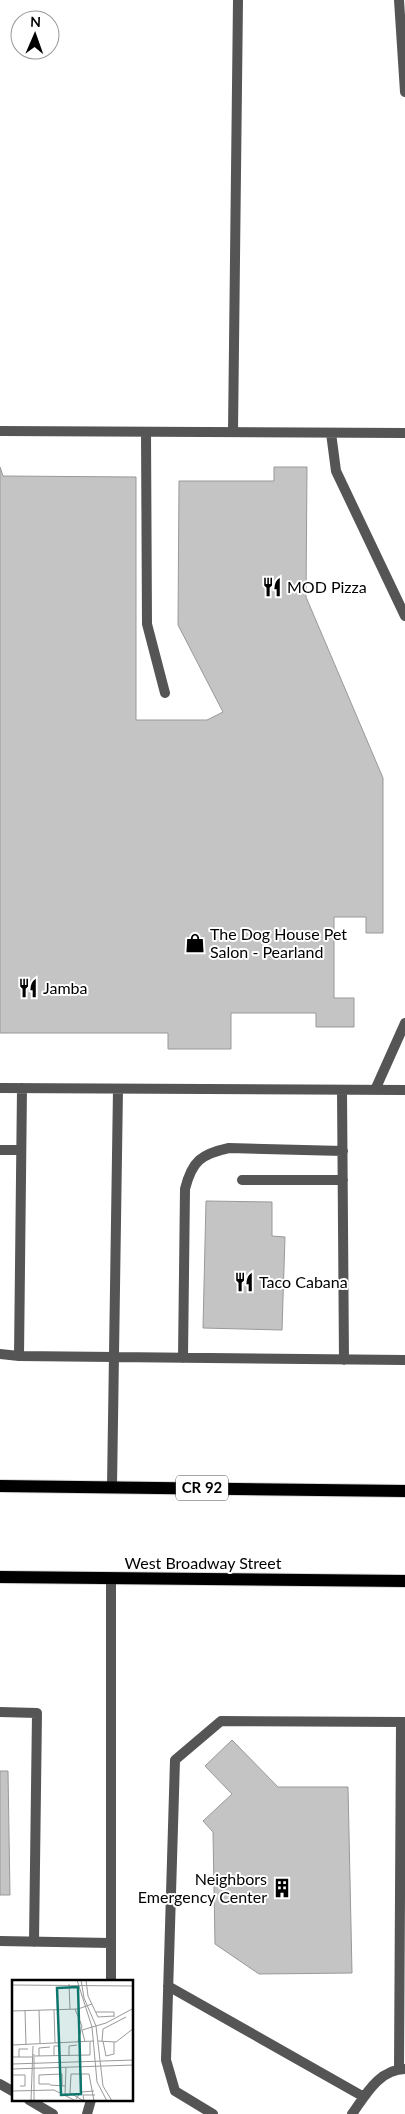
<svg xmlns="http://www.w3.org/2000/svg" width="405" height="2114" font-family="Lato,sans-serif">
<style>
.building{fill:#c4c4c4;stroke:#999}
.lines{fill:none;stroke-linecap:round;stroke-linejoin:round}
.primary-casing{stroke:#dbdbdb;stroke-width:14}
.service{stroke:#555;stroke-width:10}
.minor{stroke:#555;stroke-width:10}
.tertiary{stroke:#555;stroke-width:10}
.primary{stroke:#000;stroke-width:12}
.labels{text-anchor:middle;stroke-width:4;stroke-linejoin:round;paint-order:stroke}
.shield{fill:#fff;stroke:#4c4c4c;stroke-width:1}
.shield-label{font-size:15px;font-weight:bold;fill:#000}
.poi-label{font-size:16px;fill:#000;stroke:#fff;text-anchor:start}
.street-label{font-size:16px;fill:#000;stroke:#fff}
.inset-road{fill:none;stroke:#999;stroke-width:1}
.view{fill:#0f766e;fill-opacity:0.15;stroke:#0f766e;stroke-width:2.5}
.inset-edge{fill:none;stroke:#000;stroke-width:2.5}
</style>
<rect width="100%" height="100%" fill="#fff"/>
<path class="building" d="M0,467l3,9 133,1v243h71l16,-8 -45,-87 1,-144h95v-14h33l-1,130 77,181v155h-17v-16h-32v81h20v29h-38v-14h-85v36h-63v-16h-168z
M206,1201l66,1v34l13,1 -3,93 -79,-2z
M232,1740l46,47h70l4,186 -93,1 -44,-30 -2,-112 -10,-11 29,-27 -27,-28z
M0,1771h8l2,124h-10z"/>
<g class="lines">
<defs>
<path id="primary" d="M0,1486l405,5
M0,1577l405,4"/>
</defs>
<use href="#primary" class="primary-casing"/>
<path class="service" d="M0,431l405,2
M146,432l1,192 18,69
M233,432l5,-432
M331,433l5,38 69,145
M0,1088l405,2
M342,1090l2,270
M375,1090l30,-67
M0,1150h21
M242,1180h101
M0,1354l19,2 386,4
M19,1356l3,-268
M183,1358l2,-169c7,-28 16,-35 44,-41l114,3
M112,1487l6,-398
M0,1712l37,1 -3,229
M0,1941l111,2
M111,1982v-403
M168,1986l196,111
M399,2069l2,-347
M87,2114l4,-14
M213,2114l-38,-23 -9,-31 9,-300 46,-39 184,1
M352,2114c13,-18 27,-45 53,-45"/>
<path class="minor" d="M0,2084l14,8
M29,2100l24,14"/>
<path class="tertiary" d="M399,0l6,92"/>
<use href="#primary" class="primary"/>
</g>
<defs>
<symbol id="restaurant-bare" viewBox="-9 -9 18 18"><path d="M-5-6h1v4h1v-4h1v4h1v-4h1v5L-1.5 .5V6h-2V.5L-5-1ZM5-6V6H3V1.5H1.5Q1.5-4 5-6Z" fill="#000" stroke="#fff" stroke-width="2.5" paint-order="stroke"/></symbol>
<symbol id="shop-bare" viewBox="-9 -9 18 18"><path d="M-5-2.5h2.3a2.7 3.5 0 0 1 5.4 0H5L5.5 6h-11ZM-1.5-2.5h3a1.5 2.3 0 0 0-3 0Z" fill="#000" stroke="#fff" stroke-width="2.5" paint-order="stroke"/></symbol>
<symbol id="building-bare" viewBox="-9 -9 18 18"><path d="M-4-6H4V6H1V3H-1V6H-4ZM-2.5-4.3h1.7v1.8h-1.7ZM.8-4.3h1.7v1.8H.8ZM-2.5-1h1.7V.8h-1.7ZM.8-1h1.7V.8H.8Z" fill="#000" stroke="#fff" stroke-width="2.5" paint-order="stroke"/></symbol>
</defs>
<g fill-rule="evenodd">
<use href="#restaurant-bare" x="258" y="573" width="28" height="28"/>
<use href="#shop-bare" x="181" y="929" width="28" height="28"/>
<use href="#restaurant-bare" x="14" y="974" width="28" height="28"/>
<use href="#restaurant-bare" x="230" y="1268" width="28" height="28"/>
<use href="#building-bare" x="268" y="1874" width="28" height="28"/>
</g>
<g class="labels">
<rect class="shield" x="176" y="1475.5" width="52" height="25" rx="4"/>
<g class="shield-label">
<text x="202" y="1493">CR 92</text>
</g>
<g class="poi-label">
<text x="287" y="593">MOD Pizza</text>
<text x="210" y="940">The Dog House Pet<tspan x="210" dy="18">Salon - Pearland</tspan></text>
<text x="43" y="994">Jamba</text>
<text x="259" y="1288">Taco Cabana</text>
<text x="267" y="1885" text-anchor="end">Neighbors<tspan x="267" dy="18">Emergency Center</tspan></text>
</g>
<g class="street-label">
<text x="203" y="1569">West Broadway Street</text>
</g>
</g>
<g transform="translate(12 1980)">
<rect width="121" height="121" fill="#fff"/>
<path class="inset-road" d="M65,0l15,47 5,55 10,19M69,0l3,18 12,28 7,60 9,15M74,0l2,16 10,21 16,-1M57,4l1,25M0,5l122,1M63,29l7,17 -4,16M13,30l1,35M27,30l1,33M42,30l1,33M0,31l66,-2 14,-5M84,32h18v5M86,61l18,1 18,-14M90,61l1,-12 23,-12M91,61l3,15 8,-2v-12M73,62l-3,-12 24,-7 28,-15M0,65l82,-4M23,76l55,-1v-13M27,76v-8l11,-1M42,76v-10h6M57,76v-10l8,-1M0,77h20M7,77v-8h9M0,84l122,-4M0,89l122,-4M69,94v18M0,95h13v11h-5M38,104h-11v-9l23,-1v12M38,105l15,1M0,111l42,-1 22,11M53,115l1,-28M64,119l5,-7 13,-1M19,121l2,-55M22,121v-47M72,121l-14,-8 1,-19h18l5,27M72,121l-1,-6h12"/>
<path class="view" d="M66,7l3,107 -20,1 -4,-107z"/>
<rect width="121" height="121" class="inset-edge"/>
</g>
<g transform="translate(35 35) rotate(2)"><circle r="24" fill="#ffffff" stroke="#999999"/>
<path d="M0-4L9 19L0 12L-9 19Z" fill="#000000"/>
<text y="-8" font-size="14" font-weight="bold" text-anchor="middle" fill="#000000">N</text>
</g>
</svg>
